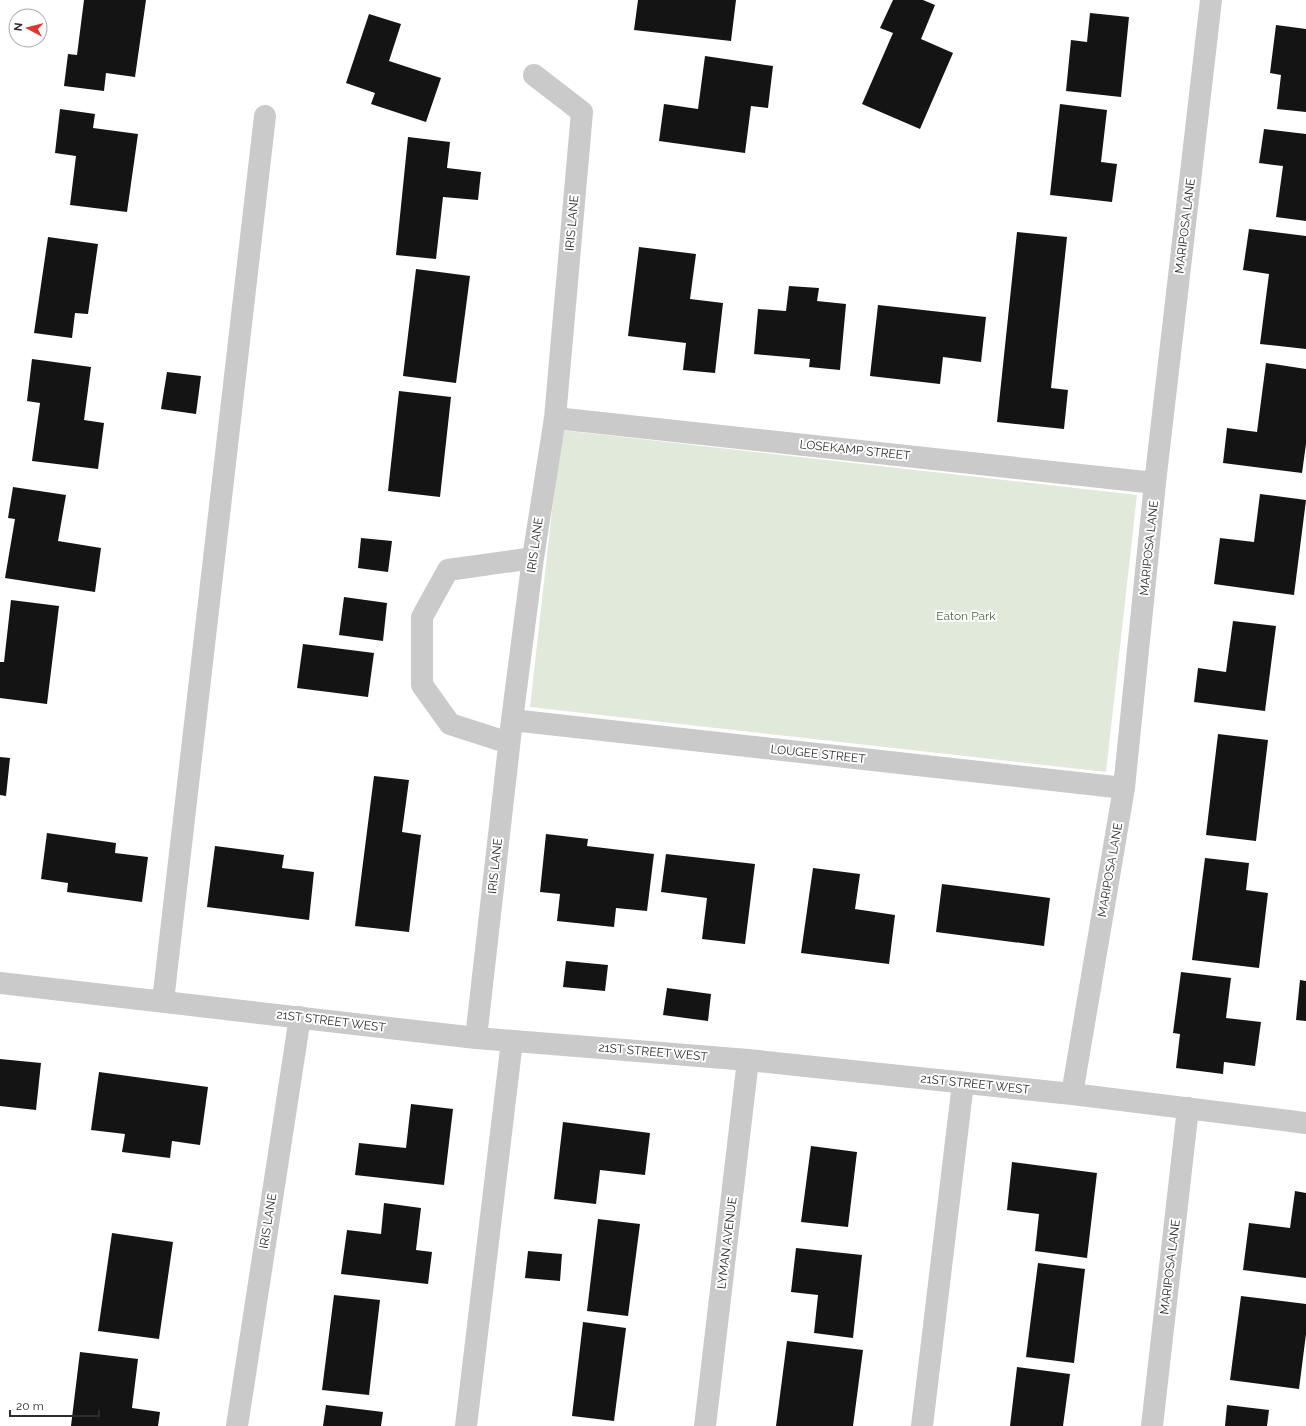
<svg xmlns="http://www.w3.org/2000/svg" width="1306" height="1426" font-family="Raleway,sans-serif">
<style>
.green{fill:#e1eada}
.building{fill:#141414}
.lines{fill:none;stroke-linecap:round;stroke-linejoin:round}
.minor{stroke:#cacaca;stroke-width:22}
.labels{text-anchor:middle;stroke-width:4;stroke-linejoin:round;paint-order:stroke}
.street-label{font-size:12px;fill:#2d2d2d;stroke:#fff}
.park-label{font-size:12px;fill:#4c673b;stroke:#fff}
</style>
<rect width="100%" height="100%" fill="#fff"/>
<path class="green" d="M561,430l576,65 -31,277 -576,-65z"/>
<path class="building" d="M84,0h62l-11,77 -29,-4 -2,18 -40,-5 4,-32 9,1z
M638,0h98l-5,41 -97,-11z
M893,0h30l12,5 -14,34 32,14 -33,76 -58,-25 31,-71 -13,-5z
M1090,13l39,4 -8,80 -55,-6 5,-51 16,2z
M369,14l32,10 -12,37 52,17 -15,44 -55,-18 4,-11 -29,-10z
M1276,25l30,4v83l-29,-3 4,-34 -11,-2z
M705,56l68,10 -5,42 -17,-2 -6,47 -86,-12 5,-37 34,5z
M1060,104l47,6 -6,52 16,2 -5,38 -62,-7z
M60,109l35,5 -2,14 45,6 -11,78 -57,-7 6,-49 -21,-3z
M1264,129l42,5v87l-30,-4 7,-51 -24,-3z
M408,137l42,5 -3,26 34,4 -3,28 -35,-3 -7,62 -40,-4z
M1249,229l57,7v113l-46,-5 9,-70 -26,-4z
M1017,232l50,5 -16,151 17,2 -4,39 -67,-7z
M48,237l50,7 -10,70 -13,-1 -3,25 -38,-5z
M639,247l57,7 -6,45 33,4 -8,70 -32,-3 3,-27 -58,-7z
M416,269l54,7 -14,107 -53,-7z
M789,286l30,2 -2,13 29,3 -6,66 -31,-3 1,-8 -56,-5 4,-45 28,2z
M878,305l108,12 -5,45 -38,-5 -3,27 -70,-8z
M32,359l59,8 -7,53 20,3 -6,46 -66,-8 8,-58 -13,-2z
M1266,363l40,6v75l-4,29 -79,-10 4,-35 30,4z
M167,372l34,4 -5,38 -35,-5z
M399,391l52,6 -11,100 -52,-6z
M13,487l53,8 -8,46 43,7 -6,44 -90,-14 10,-59 -7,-1z
M1260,494l46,6 -12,95 -80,-11 6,-46 34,4z
M361,538l31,3 -4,31 -30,-4z
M344,597l43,6 -4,38 -44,-6z
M11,600l48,6 -12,98 -47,-6v-36h4z
M1233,621l43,5 -11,85 -71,-9 4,-34 28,4z
M303,644l71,9 -6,44 -71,-9z
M1218,734l50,6 -12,101 -50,-6z
M0,757l10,1 -4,38 -6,-1z
M374,776l35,4 -7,52 19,3 -12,97 -54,-6z
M47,833l69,10 -1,10 33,4 -6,45 -75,-10 1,-9 -27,-4z
M546,834l42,5 -1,7 67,8 -7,57 -31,-3 -2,19 -57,-6 3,-27 -20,-2z
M215,846l69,9 -2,13 32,4 -5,48 -102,-13z
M666,854l89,10 -10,80 -43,-5 5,-41 -46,-6z
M1205,858l44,5 -3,27 22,3 -9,75 -67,-8z
M813,868l47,6 -5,35 40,6 -6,49 -88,-11z
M942,884l108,14 -6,48 -108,-14z
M566,961l42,4 -3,26 -42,-4z
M1181,972l50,6 -5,40 35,4 -6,44 -31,-4 -1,12 -47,-6 4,-34 -7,-1z
M1300,980l6,1v40l-10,-1z
M667,988l44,6 -3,27 -45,-6z
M0,1059l41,4 -5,47 -36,-4z
M99,1072l109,15 -8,58 -28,-4 -2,17 -48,-6 3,-18 -34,-4z
M411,1104l42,5 -9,76 -89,-10 4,-32 47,5z
M563,1122l87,11 -5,42 -45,-5 -4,34 -42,-5z
M811,1146l46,6 -9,75 -47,-5z
M1012,1162l85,11 -10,85 -52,-7 4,-37 -32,-4z
M1295,1191l11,2v85l-63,-8 6,-47 41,5z
M384,1203l37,5 -5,42 16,2 -4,32 -87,-10 6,-44 34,4z
M598,1219l42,5 -12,92 -41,-5z
M112,1233l61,9 -14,97 -61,-8z
M796,1248l66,7 -9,83 -39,-5 4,-38 -27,-3z
M528,1251l34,3 -2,27 -35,-3z
M1038,1263l47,6 -11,94 -48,-6z
M334,1295l46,5 -11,95 -47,-5z
M1241,1296l65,8v30l-7,55 -69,-9z
M583,1322l43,6 -12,93 -42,-5z
M787,1341l76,9 -10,76h-77z
M80,1352l58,7 -6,49 28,4 -2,14h-87z
M1017,1367l53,7 -7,52h-53z
M326,1405l57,7 -2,14h-58z
M1227,1405l42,5 -2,16h-42z"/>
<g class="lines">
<path class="minor" d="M555,418l600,65
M512,720l612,68
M509,743l-59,-19 -28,-39v-68l26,-47 85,-12
M0,983l476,55 272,22 324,34 234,29
M163,1001l102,-885
M476,1038l36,-318 21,-162 22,-140 27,-306 -48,-37
M1072,1094l52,-306 31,-305 56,-483
M237,1426l63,-409
M466,1426l46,-385
M705,1426l43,-366
M922,1426l41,-343
M1152,1426l36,-318"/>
</g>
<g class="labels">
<g class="street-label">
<text transform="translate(572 223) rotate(-85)" y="4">IRIS LANE</text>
<text transform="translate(1185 226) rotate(-83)" y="4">MARIPOSA LANE</text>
<text transform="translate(855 450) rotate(6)" y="4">LOSEKAMP STREET</text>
<text transform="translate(535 545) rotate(-82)" y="4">IRIS LANE</text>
<text transform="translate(1149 548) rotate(-84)" y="4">MARIPOSA LANE</text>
<text transform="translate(818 754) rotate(6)" y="4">LOUGEE STREET</text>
<text transform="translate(495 866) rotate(-84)" y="4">IRIS LANE</text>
<text transform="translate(1110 870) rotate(-80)" y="4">MARIPOSA LANE</text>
<text transform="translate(331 1021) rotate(7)" y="4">21ST STREET WEST</text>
<text transform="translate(653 1052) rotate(5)" y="4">21ST STREET WEST</text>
<text transform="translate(975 1084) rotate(6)" y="4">21ST STREET WEST</text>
<text transform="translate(268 1221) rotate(-81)" y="4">IRIS LANE</text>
<text transform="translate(727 1243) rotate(-83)" y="4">LYMAN AVENUE</text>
<text transform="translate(1170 1267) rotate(-83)" y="4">MARIPOSA LANE</text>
</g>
<g class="park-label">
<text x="966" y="620">Eaton Park</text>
</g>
</g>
<g transform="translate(28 28) rotate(277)"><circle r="19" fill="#ffffff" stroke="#ababab"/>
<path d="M0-3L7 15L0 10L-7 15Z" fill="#e03432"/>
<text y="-6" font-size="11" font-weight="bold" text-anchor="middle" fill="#2d2d2d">N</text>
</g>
<path d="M10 1410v6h89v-6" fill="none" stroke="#2d2d2d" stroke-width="2"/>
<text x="16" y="1410" font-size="12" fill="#2d2d2d" stroke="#ffffff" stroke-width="3" paint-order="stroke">20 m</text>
</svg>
